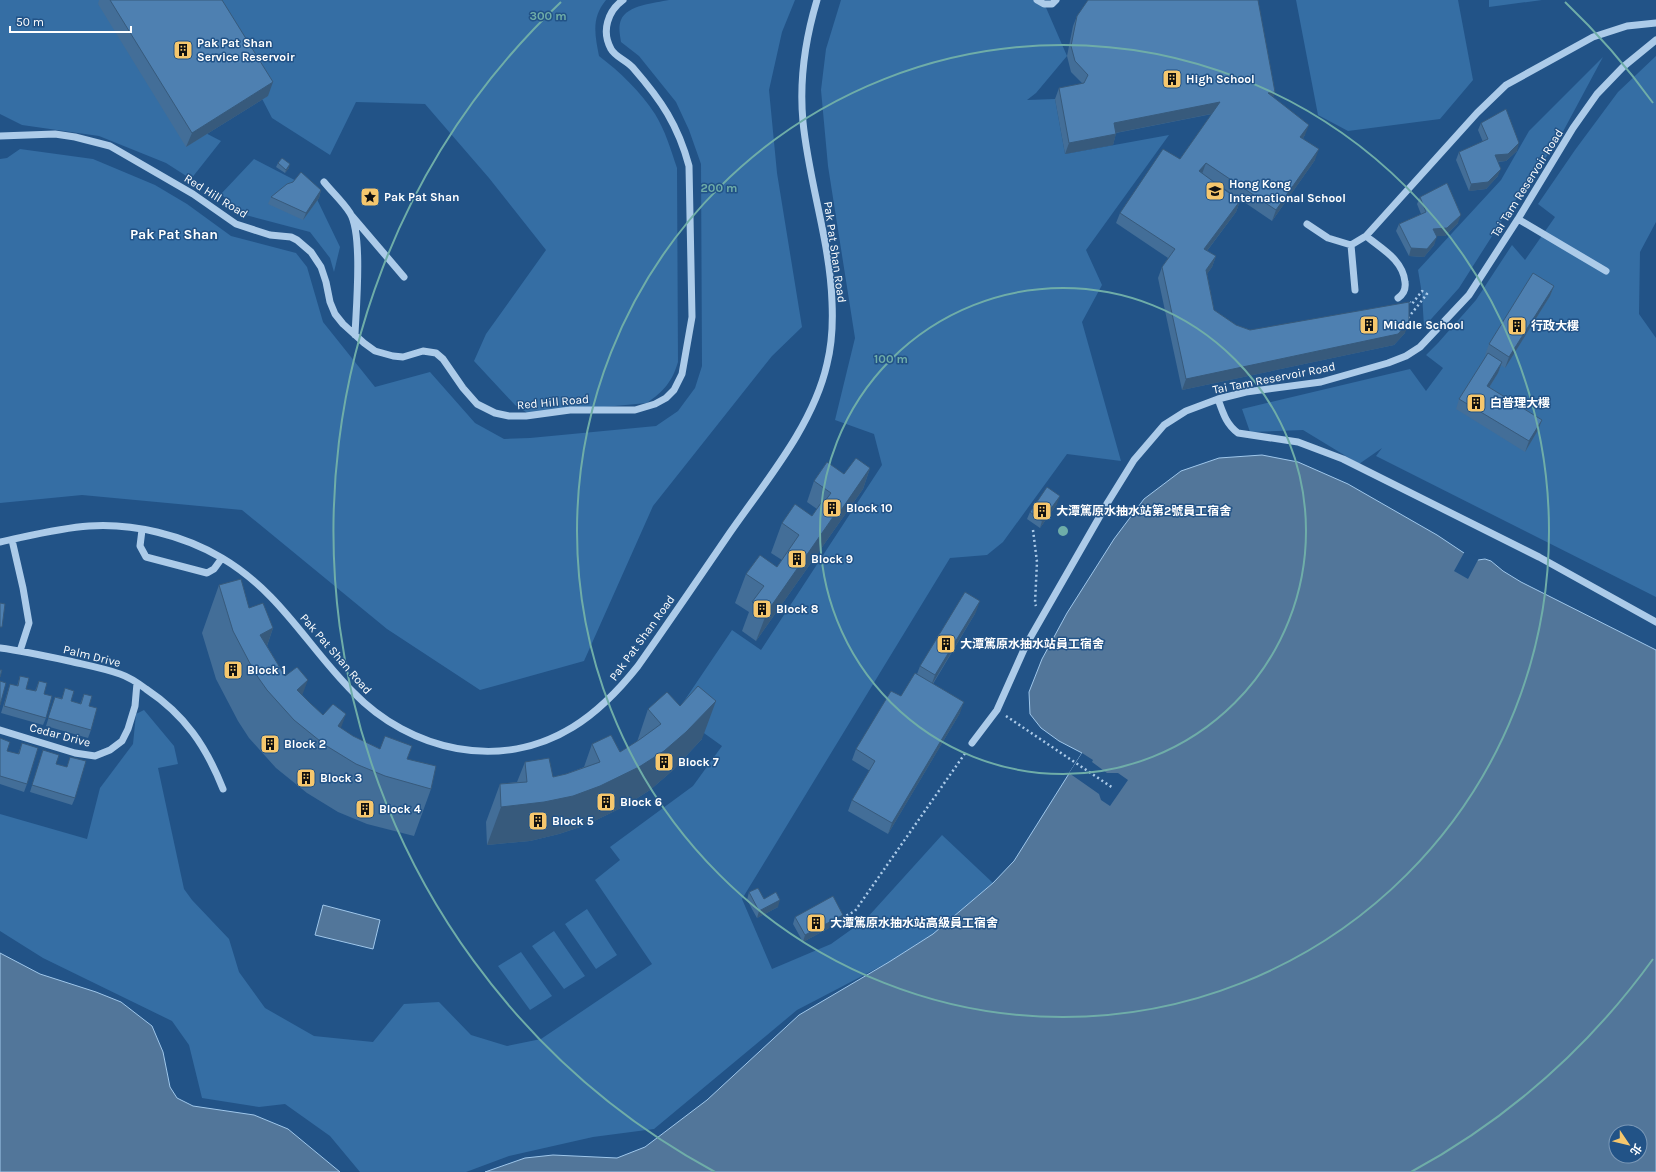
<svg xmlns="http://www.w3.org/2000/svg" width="1656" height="1172" font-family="Karla,'Noto Sans TC',sans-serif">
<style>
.green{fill:#356ea4}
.water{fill:#52769a;stroke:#9fc7eb;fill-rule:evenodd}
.pier{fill:#225387}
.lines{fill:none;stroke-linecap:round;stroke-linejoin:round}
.path{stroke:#accbe9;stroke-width:2.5;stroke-dasharray:2 3;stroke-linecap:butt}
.minor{stroke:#accbe9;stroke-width:7}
.wall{fill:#436e98}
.shaded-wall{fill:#375a7c}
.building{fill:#4e80b1;stroke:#375a7c}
.ring{fill:none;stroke:#6fada8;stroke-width:2}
.labels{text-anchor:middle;stroke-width:3;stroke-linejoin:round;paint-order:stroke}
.poi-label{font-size:12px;font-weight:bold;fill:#fff;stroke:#225387;text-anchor:start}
.street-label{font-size:12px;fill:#fff;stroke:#225387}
.quarter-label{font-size:14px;font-weight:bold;fill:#fff;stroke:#225387}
.centre{fill:#6fada8;stroke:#225387;stroke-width:2}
.ring-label{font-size:12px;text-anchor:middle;font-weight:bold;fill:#6fada8;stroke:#225387;stroke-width:3;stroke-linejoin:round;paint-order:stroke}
</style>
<rect width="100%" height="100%" fill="#225387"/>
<path class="green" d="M0,0h108l84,126 29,15 -30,38 -25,-16 -67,-27 -77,-11 -22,-11z
M211,0h395c-15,18 -11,35 -7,56 21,16 41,35 56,58 10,16 16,36 22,54l1,194c-6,20 -14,29 -31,41l-118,11 -14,-9 -41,-44 12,-27 60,-84 -57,-72 -64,-74 -69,-2 -26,53 -58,-37z
M669,0h126l-13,32 -13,58 8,83 25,154 -30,29 -119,150 -69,155 -104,29 -93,-61 -145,-119 -160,-15 -82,8v-344l7,-1 13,-9 73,10 62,26 32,19 44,32 65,17 11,14 16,55 52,65 55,-15 45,51 29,16 26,-1 126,-12 22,-15 17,-23 7,-22 -1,-202 -12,-34 -13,-28 -37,-46 -18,-14c-1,-7 -3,-15 0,-22 6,-15 34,-17 48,-20z
M841,0h194l9,3 23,53 -31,37 -9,7 28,-1 10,55 104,-19 -83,115 16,35 -20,37 39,139 -54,-7 -64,88 -16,13 -37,3 -208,341 30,70 59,-25 35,-25 76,-84 51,48 -60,51 -44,28 -92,48 -143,119 -61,8 -84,19 -43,16h-106l-30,-36 -45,-32 -26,3 -57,-9 -13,-53 -17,-24 -129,-63 -43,-27v-117l87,25 13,-51 33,-44 3,-30 8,-4 30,36 4,18 -20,4 26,121 8,11 37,39 10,33 26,36 49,28 59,6 31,-38 35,-2 32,33 36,11 34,-7 111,-75 -57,-84 25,-20 -10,-13 83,-61 29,-40 -46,-33 56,-83 29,20 121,-185 -8,-31 -39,-14 20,-82 -27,-172 -7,-76 5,-41z
M1296,0h162l15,80 -33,39 -92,12 -30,-16z
M1489,0h53l-53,7z
M1656,56v166l-16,30 -1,62 17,24v259l-280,-141 6,-8 -23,16 -56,-34 -53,2 -8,-23 168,-40 16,22 17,-23 -17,-13 12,-12 38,-43 36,-55 13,15 30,-43 -17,-13 37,-54 43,-58z
M1603,57l-44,82 -51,72 -49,77 -35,39 -2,-33 -4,-24 83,-90 28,-49z
M254,159l58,30 28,58 -6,25 -4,-14 -20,-26 -68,-18 -21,-20z
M587,909l30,46 -21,14 -31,-45z
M554,931l31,45 -21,13 -32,-43z
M521,952l31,44 -22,14 -32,-44z"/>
<path class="water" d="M1262,455l36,7 50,22 89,51 27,18 14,7 7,-1 6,2 12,10 18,11 135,68v522h-1171l40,-14 28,-3 64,3 28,-11 62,-47 92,-85 90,-53 44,-28 60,-51 21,-22 68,-108 -23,-12 -18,-13 -11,-14 -1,-22 13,-33 25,-46 47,-74 30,-40 37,-28 38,-13zM1616,1132h24v24h-24z
M323,905l57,15 -7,29 -58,-14z
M0,953l40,21 56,18 25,10 31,24 11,26 7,35 7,11 16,8 61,9 34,14 52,43h-340z"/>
<path class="pier" d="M1465,551l14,7 -11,21 -14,-8z
M1082,753l11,7 -1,2 15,11h11l10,7 -18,26 -9,-6 -2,-6 -30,-21z"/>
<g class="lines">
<path class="path" d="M1408,318l19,-24 -5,-3 -10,13 -2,-2
M1033,530l4,32 -2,41 1,3
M1006,716l107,72
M842,918l13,-7 111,-159"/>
<path class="minor" d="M1037,0l7,4h8l4,-4
M0,136l55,-2 20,3 35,9 83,48 43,30 34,11 21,2 6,3 14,12 10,15 5,15 4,20 5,12 8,10 21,19 11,8 18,5 10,1 20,-6 13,2 7,6 20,29 14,16 18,9 14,3h17l44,-6h65l20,-6 11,-6 8,-8 8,-16 10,-57 -3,-151c-11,-41 -28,-66 -55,-97 -6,-8 -19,-12 -23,-20 -10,-18 -3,-38 12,-49
M324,182c8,10 19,20 26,31 13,21 6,96 5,122
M352,216l52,61
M1518,219l88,52
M1307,224l21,14 23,7 15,-9 111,-123 29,-28 87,-48 34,-11 29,-3
M1366,236c16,13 37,24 39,46 1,7 -1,12 -7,16
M1351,245l4,45
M1218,399c5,14 8,25 20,34l60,9 45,17 196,98 117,65
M142,530l-2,16 6,11 61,16 7,-4 8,-11
M12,540l11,48 6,35 -9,28
M0,542c29,-6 59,-14 89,-16 45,-3 94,9 133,32 59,35 85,88 131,134 57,59 147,80 220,35 26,-16 46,-37 65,-61 31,-44 61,-88 91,-132 36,-52 84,-108 98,-170 5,-20 6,-41 5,-62 -2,-61 -23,-119 -29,-180 -4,-42 2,-82 14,-122
M0,648c23,3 46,8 69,13 17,4 34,7 51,13 9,3 18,9 26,15 39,26 60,57 77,100
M0,730l75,23 20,3 15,-6 12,-9 6,-12 7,-23 2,-23
M972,743l25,-33 29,-65 82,-143 26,-42 30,-35 22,-14 32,-12 28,-7 75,-10 67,-19 18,-7 14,-9 49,-52 49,-76 55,-91 24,-34 26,-27 33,-27"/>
</g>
<path class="wall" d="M99,0h123l46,96 -82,51 -88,-143z
M1077,16l198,76 -2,5 32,38 -2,3 12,22 -43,61 -56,-38 24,18 -4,11 -29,39 9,5 -4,11 -5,7 7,36 22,15 14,5 155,3 -11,12 -212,45 -24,-112 4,-11 6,-9 -52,-35 4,-10 60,-54 32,-45 -96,19 -3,12 -48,9 -10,-55 4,-11 24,-4 -12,-12 -4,-16 6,-30z
M1481,123l36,28 -11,10 -8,1v14l-12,13 -17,2 -13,-31 3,-8 24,-10 -5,-12z
M278,163l11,5 -4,5 -9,-6z
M293,182l28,8 -2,8 -16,22 -35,-16 3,-7z
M1420,197l38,26 -13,13h-9l-2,9 -10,12 -15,-1 -13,-25 3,-7 22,-10 -4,-10z
M1554,286l-4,10 -45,72 -4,-3 -3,8 -9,15 53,32 -4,10 -13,22 -69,-43 3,-10 27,-43 -1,-1 4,-11z
M870,468l-7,21 -107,152 -14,-10 7,-19 -14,-9 11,-29 31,-7 5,-7 -11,-7 11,-30 30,-7 5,-7 -10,-7 7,-21z
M1057,504l-17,24 -13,-9 3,-7z
M219,585l30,23 24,20 -6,18 18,30 25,27 13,12 18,14 12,7 27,13 27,10 24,30 -17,47 -47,-12 -29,-12 -31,-19 -31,-25 -27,-30 -11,-17 -22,-42 -14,-46z
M976,612l-43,72 27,29 -72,121 -40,-23 4,-11 18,-29 -18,-11 4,-11 45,-53 16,-22 3,-8z
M20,676l6,13 9,2 4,-10 5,13 2,24 -3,7 -42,-12 9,-29 7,2z
M65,688l6,13 9,3 4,-10 5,12 2,24 -3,8 -42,-12 9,-29 7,1z
M648,709l54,30 -30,32 -22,19 -25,16 -39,19 -27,9 -29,7 -43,4 -1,-23 14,-38 17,-2 8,-20 28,15 13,-3 18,-7 8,-23 28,8 17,-10z
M0,738l7,13 11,3 4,-11 5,41 -3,8 -24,-8z
M43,750l13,14 11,3 3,-10 5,41 -3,7 -42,-13z
M749,892l15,7 14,8 -21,11 -10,-18z
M795,917l45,5 -37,20 -10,-18z"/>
<path class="shaded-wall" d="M273,82l-5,14 -82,51 6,-14z
M1275,92l-4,11 -3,-10z
M1220,102l-4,11 -106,21 4,-11z
M1309,125l-4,10 -9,12 4,-10z
M1116,134l-3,11 -48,9 4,-11z
M1519,143l-2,8 -11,10 -14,1 3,-7z
M1319,149l-4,11 -43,61 4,-11z
M1206,163l-4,11 -3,-3z
M290,164l-1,4 -4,5 1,-3z
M1501,169l-3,7 -12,13 -17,2 2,-7z
M321,190l-2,8 -16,22 3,-7z
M1240,201l-4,11 -36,48 4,-11z
M1461,215l-3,8 -13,13h-14l2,-7z
M1437,237l-3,8 -10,12 -15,-1 2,-8z
M1216,256l-4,11 -10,14 4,-11z
M1554,286l-4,10 -45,72 4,-11z
M1409,322l-4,11 -11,12 -212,45 4,-11z
M1502,362l-4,11 -15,24 4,-11z
M1542,420l-4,10 -13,22 4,-11z
M870,468l-7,21 -107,152 11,-29 71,-102z
M1060,496l-3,8 -17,24 2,-7z
M980,601l-4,11 -45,74 4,-11z
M273,628l-16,47 3,-40z
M308,680l-15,39 4,-29z
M716,701l-14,38 -30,32 -22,19 -25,16 -39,19 -27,9 -29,7 -43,4 14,-38 163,-56z
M964,702l-4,11 -72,121 4,-11z
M346,714l-13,36 5,-24z
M780,900l-2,7 -21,11 2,-7z
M843,915l-3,7 -37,20 2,-7z"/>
<path class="building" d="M110,0h112l51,82 -81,51z
M1088,0h170l17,92 -7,1 41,32 -9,12 19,12 -43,61 -70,-47 -7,8 41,30 -36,48 12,7 -10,14 8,40 22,15 14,5 159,-28v20l-11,12 -212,45 -24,-112 13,-18 -55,-36 43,-64 17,10 40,-57 -106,21 2,11 -47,9 -10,-55 25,-5 4,-8 -13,-14 -4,-15 6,-30z
M1506,109l13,34 -11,11 -13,1 6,14 -13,13 -17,2 -12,-32 29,-13 -7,-16z
M282,158l8,6 -4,6 -8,-7z
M301,172l20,18 -15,23 -35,-16 16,-13 6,-2z
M1447,183l14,32 -14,13 -14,1 4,8 -10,12 -16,-1 -12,-24 27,-12 -6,-15z
M1533,273l21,13 -45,71 -20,-13z
M1488,353l14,9 -15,24 55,34 -13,21 -70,-42z
M856,458l14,10 -35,51 3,-9 -13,-9 6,-8 -17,-12 13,-19 17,12z
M1047,487l13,9 -18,25 -12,-9z
M823,500l15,10 -71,102 -15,-10 12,-16 -18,-12 14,-19 17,12 22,-32 -17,-12 13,-19 17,12z
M241,579l8,29 14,-5 10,25 -13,7 25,41 12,-9 11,13 -11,10 13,13 13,12 10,-11 13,10 -8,12 15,10 27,13 5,-13 27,10 -5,13 29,7 -5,23 -46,-13 -29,-12 -31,-19 -31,-25 -27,-30 -12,-17 -22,-42 -14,-46z
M965,592l15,9 -45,74 -15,-9z
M0,603l5,1 -3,23h-2z
M0,670h2l-2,7z
M915,673l49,29 -72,121 -40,-23 23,-39 -19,-12 35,-58 10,5z
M20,676l9,2 -3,11 10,2 3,-10 8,2 -3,11 8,2 -6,22 -42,-12 6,-22 8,2z
M0,681l6,2 -6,22z
M698,686l18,15 -30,31 -22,19 -25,16 -39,19 -27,10 -29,6 -43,5 -1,-23 27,-2 -2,-20 24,-4 4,19 13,-3 34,-12 -8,-18 19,-9 9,17 19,-12 22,-16 -13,-15 19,-17 13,14z
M65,688l9,3 -3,10 10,3 3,-10 8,2 -3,10 8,2 -6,22 -43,-12 7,-21 7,2z
M0,738l10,4 -3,9 12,3 3,-11 16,5 -11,36 -27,-8z
M43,750l16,5 -3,9 11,3 3,-10 16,4 -11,37 -43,-13z
M758,888l6,11 12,-7 4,8 -21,11 -10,-19z
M833,896l10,19 -38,20 -10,-18z"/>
<g class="ring">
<circle cx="1063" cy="531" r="243"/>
<circle cx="1063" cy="531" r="486"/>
<path d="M1653 959A729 729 0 0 1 1411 1172M715 1172A729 729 0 0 1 561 2M1565 2A729 729 0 0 1 1653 103"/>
</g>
<defs>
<symbol id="building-square" viewBox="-11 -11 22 22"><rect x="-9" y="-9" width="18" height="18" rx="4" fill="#f6c76d" stroke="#225387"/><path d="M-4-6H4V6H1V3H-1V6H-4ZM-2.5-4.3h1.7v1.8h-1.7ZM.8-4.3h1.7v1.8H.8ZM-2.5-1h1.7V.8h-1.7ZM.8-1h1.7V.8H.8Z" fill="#111"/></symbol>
<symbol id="school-square" viewBox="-11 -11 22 22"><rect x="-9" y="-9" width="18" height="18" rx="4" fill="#f6c76d" stroke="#225387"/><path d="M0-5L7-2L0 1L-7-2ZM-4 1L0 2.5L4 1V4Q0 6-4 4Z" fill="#111"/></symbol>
<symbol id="sight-square" viewBox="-11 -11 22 22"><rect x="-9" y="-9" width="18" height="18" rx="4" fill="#f6c76d" stroke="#225387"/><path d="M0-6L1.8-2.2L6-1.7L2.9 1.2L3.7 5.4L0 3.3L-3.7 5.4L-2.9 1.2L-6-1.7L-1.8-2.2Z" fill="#111"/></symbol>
</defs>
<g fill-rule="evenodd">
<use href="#building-square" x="172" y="39" width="22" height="22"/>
<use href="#building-square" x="1161" y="68" width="22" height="22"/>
<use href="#school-square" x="1204" y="180" width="22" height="22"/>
<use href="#sight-square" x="359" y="186" width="22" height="22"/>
<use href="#building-square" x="1358" y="314" width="22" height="22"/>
<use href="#building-square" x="1506" y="315" width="22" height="22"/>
<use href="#building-square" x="1465" y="392" width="22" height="22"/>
<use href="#building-square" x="821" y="497" width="22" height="22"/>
<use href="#building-square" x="1031" y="500" width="22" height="22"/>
<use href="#building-square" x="786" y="548" width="22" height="22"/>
<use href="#building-square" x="751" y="598" width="22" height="22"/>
<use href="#building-square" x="935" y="633" width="22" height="22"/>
<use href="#building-square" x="222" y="659" width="22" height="22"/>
<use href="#building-square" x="259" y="733" width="22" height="22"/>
<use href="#building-square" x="653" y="751" width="22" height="22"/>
<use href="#building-square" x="295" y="767" width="22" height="22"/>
<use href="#building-square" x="595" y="791" width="22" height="22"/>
<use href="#building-square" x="354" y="798" width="22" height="22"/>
<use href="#building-square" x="527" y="810" width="22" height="22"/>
<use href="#building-square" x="805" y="912" width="22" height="22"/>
</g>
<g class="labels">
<g class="poi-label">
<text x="197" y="47">Pak Pat Shan<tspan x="197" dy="14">Service Reservoir</tspan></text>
<text x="1186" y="83">High School</text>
<text x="1229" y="188">Hong Kong<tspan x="1229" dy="14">International School</tspan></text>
<text x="384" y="201">Pak Pat Shan</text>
<text x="1383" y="329">Middle School</text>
<text x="1531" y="330">行政大樓</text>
<text x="1490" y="407">白普理大樓</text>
<text x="846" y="512">Block 10</text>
<text x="1056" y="515">大潭篤原水抽水站第2號員工宿舍</text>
<text x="811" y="563">Block 9</text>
<text x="776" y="613">Block 8</text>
<text x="960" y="648">大潭篤原水抽水站員工宿舍</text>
<text x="247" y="674">Block 1</text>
<text x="284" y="748">Block 2</text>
<text x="678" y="766">Block 7</text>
<text x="320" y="782">Block 3</text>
<text x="620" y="806">Block 6</text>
<text x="379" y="813">Block 4</text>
<text x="552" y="825">Block 5</text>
<text x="830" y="927">大潭篤原水抽水站高級員工宿舍</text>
</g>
<g class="street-label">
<text transform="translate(1527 183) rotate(-58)" y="4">Tai Tam Reservoir Road</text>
<text transform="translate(216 196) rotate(32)" y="4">Red Hill Road</text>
<text transform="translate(835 252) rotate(82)" y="4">Pak Pat Shan Road</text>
<text transform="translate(1274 378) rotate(-11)" y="4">Tai Tam Reservoir Road</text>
<text transform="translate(553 402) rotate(-5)" y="4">Red Hill Road</text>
<text transform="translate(642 638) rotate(-54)" y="4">Pak Pat Shan Road</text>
<text transform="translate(336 654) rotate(49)" y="4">Pak Pat Shan Road</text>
<text transform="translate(92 656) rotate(14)" y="4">Palm Drive</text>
<text transform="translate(60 735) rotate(15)" y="4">Cedar Drive</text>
</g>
<g class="quarter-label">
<text x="174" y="239">Pak Pat Shan</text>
</g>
</g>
<circle cx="1063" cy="531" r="6" class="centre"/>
<g class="ring-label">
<text x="548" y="20">300 m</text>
<text x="719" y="192">200 m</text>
<text x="891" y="363">100 m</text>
</g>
<g transform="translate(1628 1144) rotate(125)"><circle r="19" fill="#225387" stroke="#7a98b7"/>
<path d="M0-3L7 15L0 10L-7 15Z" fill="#f6c76d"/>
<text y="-6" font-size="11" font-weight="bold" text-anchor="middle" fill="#ffffff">北</text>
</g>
<path d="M10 26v6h121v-6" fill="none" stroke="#ffffff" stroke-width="2"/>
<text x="16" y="26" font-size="12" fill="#ffffff" stroke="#225387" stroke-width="3" paint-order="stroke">50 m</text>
</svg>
